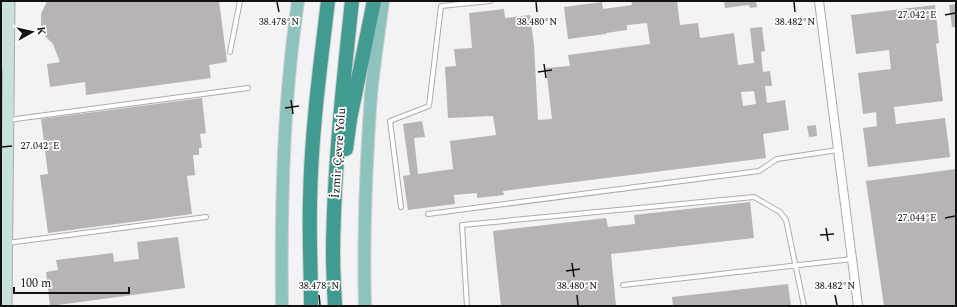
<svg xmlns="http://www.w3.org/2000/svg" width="957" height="307" font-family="Spectral,serif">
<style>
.building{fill:#b8b4b5;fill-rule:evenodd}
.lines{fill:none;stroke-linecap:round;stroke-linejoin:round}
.lane-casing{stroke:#adabae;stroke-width:6}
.street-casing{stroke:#adabae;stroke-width:10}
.secondary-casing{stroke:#adabae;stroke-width:13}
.primary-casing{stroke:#d0d0d0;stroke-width:14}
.highway-casing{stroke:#d0d0d0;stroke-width:16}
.lane{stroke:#fff;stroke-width:4}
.street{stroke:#fff;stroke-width:8}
.secondary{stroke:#c6e1de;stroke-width:11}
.primary{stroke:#8ec3bd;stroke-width:12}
.highway{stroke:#429b91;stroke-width:14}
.ticks{fill:none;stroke:#131213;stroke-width:1.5}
.labels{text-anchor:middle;stroke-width:3.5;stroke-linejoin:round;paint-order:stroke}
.street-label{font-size:12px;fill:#131213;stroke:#fff}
.ticks-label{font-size:10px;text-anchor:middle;fill:#131213;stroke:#fff;stroke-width:3.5;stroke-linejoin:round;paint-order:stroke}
</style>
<rect width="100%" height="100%" fill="#f3f2f5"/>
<path class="building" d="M47,1h172l8,61 -18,3 2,13 -125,17 -1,-13 -35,5 -3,-23 13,-2 -7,-18 -8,-8 -4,-11v-11z
M631,1h46l3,24 18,-2 2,15 34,-5 4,32 16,-2 -4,-35 12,-1 3,24 -4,1 2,20 7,-1 2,15h-7l2,17 18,-3 4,30 -26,4 3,24 -263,33 1,4 -27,3v-5l-23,2 1,9 -47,6 -5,-34 7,-1 -7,-51 19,-3 3,16 -11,1 4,36 35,-5 -3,-28 46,-6 -3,-19 -45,2 -3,-51 11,-1 -2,-17 18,-1 -3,-35 35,-4 1,9 25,-3 4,30 4,75 14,-1 -6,-51 24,-2 -2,-11 82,-11 -3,-21 -20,2v5l-21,3v1l-38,5 -4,-32 38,-5 1,7 29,-4zM754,91l2,13 -13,2 -2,-14z
M724,1h32l1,6 -7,1 -1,-3 -24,3z
M956,4v23h-4l-3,-22z
M935,5l4,38 -3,1 7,57 -49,6 2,17 49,-6 5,39 -82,10 -5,-39 14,-2 -1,-14 -13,2 -5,-41 33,-4 -2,-19 -33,4 -5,-39z
M202,98l4,35 -6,1 2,14h-3v7h-6l2,20 -8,1 5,38 -144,19 -8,-58 8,-1 -7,-55z
M816,125l1,11 -8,1 -2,-11z
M956,169v137h-72l-18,-125z
M750,202l4,36 -143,16 5,52h-115l-8,-75 113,-13 2,9 27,-3 -1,-9z
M178,237l7,51 -135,18 -4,-34 12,-2 -2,-10 57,-7 1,9 25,-3 -2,-17z
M788,284l3,22h-118l-1,-9z"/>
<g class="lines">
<defs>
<path id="lane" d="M230,52l10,-51
M8,120l240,-32
M401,207l-11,-86 39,-15 12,-100 49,-5
M428,214l331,-43 18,-12 61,-9
M7,243l199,-26
M623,285l229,-26
M467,306l-5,-81 292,-28 26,15 6,8 18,86"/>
<path id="street" d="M819,1l39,305"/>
<path id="secondary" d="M1,65v-64
M6,306l3,-305"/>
<path id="primary" d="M282,306c-1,-80 0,-159 8,-238 2,-23 5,-45 8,-67
M365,306c-2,-70 1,-141 6,-211 3,-31 8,-63 12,-94"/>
<path id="highway" d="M346,149l4,-30 24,-118
M311,306c0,-35 -2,-69 -1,-104 1,-67 10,-134 18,-201
M335,306c-1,-18 -2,-37 -2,-55 1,-84 10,-167 19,-250"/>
</defs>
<use href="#lane" class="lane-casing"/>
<use href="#street" class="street-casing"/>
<use href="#secondary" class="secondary-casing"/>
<use href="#primary" class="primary-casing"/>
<use href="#highway" class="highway-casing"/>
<use href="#lane" class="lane"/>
<use href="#street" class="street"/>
<use href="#secondary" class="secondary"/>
<use href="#primary" class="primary"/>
<use href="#highway" class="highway"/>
</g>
<path class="ticks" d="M277,2l2,10M536,2l1,10M794,2l1,10M945,15l10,-2M544,64l2,14M538,72l14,-2M291,100l2,14M285,108l14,-2M2,147l10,-1M945,218l10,-2M826,228l2,13M820,235l14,-1M572,263l2,14M566,271l14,-2M319,295l1,10M577,295l1,10M835,295l2,10"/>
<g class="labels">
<g class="street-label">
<text transform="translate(338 153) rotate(-86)" y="4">İzmir Çevre Yolu</text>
</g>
</g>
<g class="ticks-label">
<text x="917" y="18">27.042°E</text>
<text x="279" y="25">38.478°N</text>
<text x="537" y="25">38.480°N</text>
<text x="795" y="25">38.482°N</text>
<text x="40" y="149">27.042°E</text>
<text x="917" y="221">27.044°E</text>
<text x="319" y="289">38.478°N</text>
<text x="577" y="289">38.480°N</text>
<text x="835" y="289">38.482°N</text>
</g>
<rect width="957" height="307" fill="none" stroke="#131213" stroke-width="4"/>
<g transform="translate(32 32) rotate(82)" stroke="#ffffff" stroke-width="3" paint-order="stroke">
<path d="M0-3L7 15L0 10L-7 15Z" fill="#131213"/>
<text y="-6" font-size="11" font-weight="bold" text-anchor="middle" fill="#131213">K</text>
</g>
<path d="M14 287v6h115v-6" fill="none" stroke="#131213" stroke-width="2"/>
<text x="20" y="287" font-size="12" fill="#131213" stroke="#ffffff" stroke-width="3" paint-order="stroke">100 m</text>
</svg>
